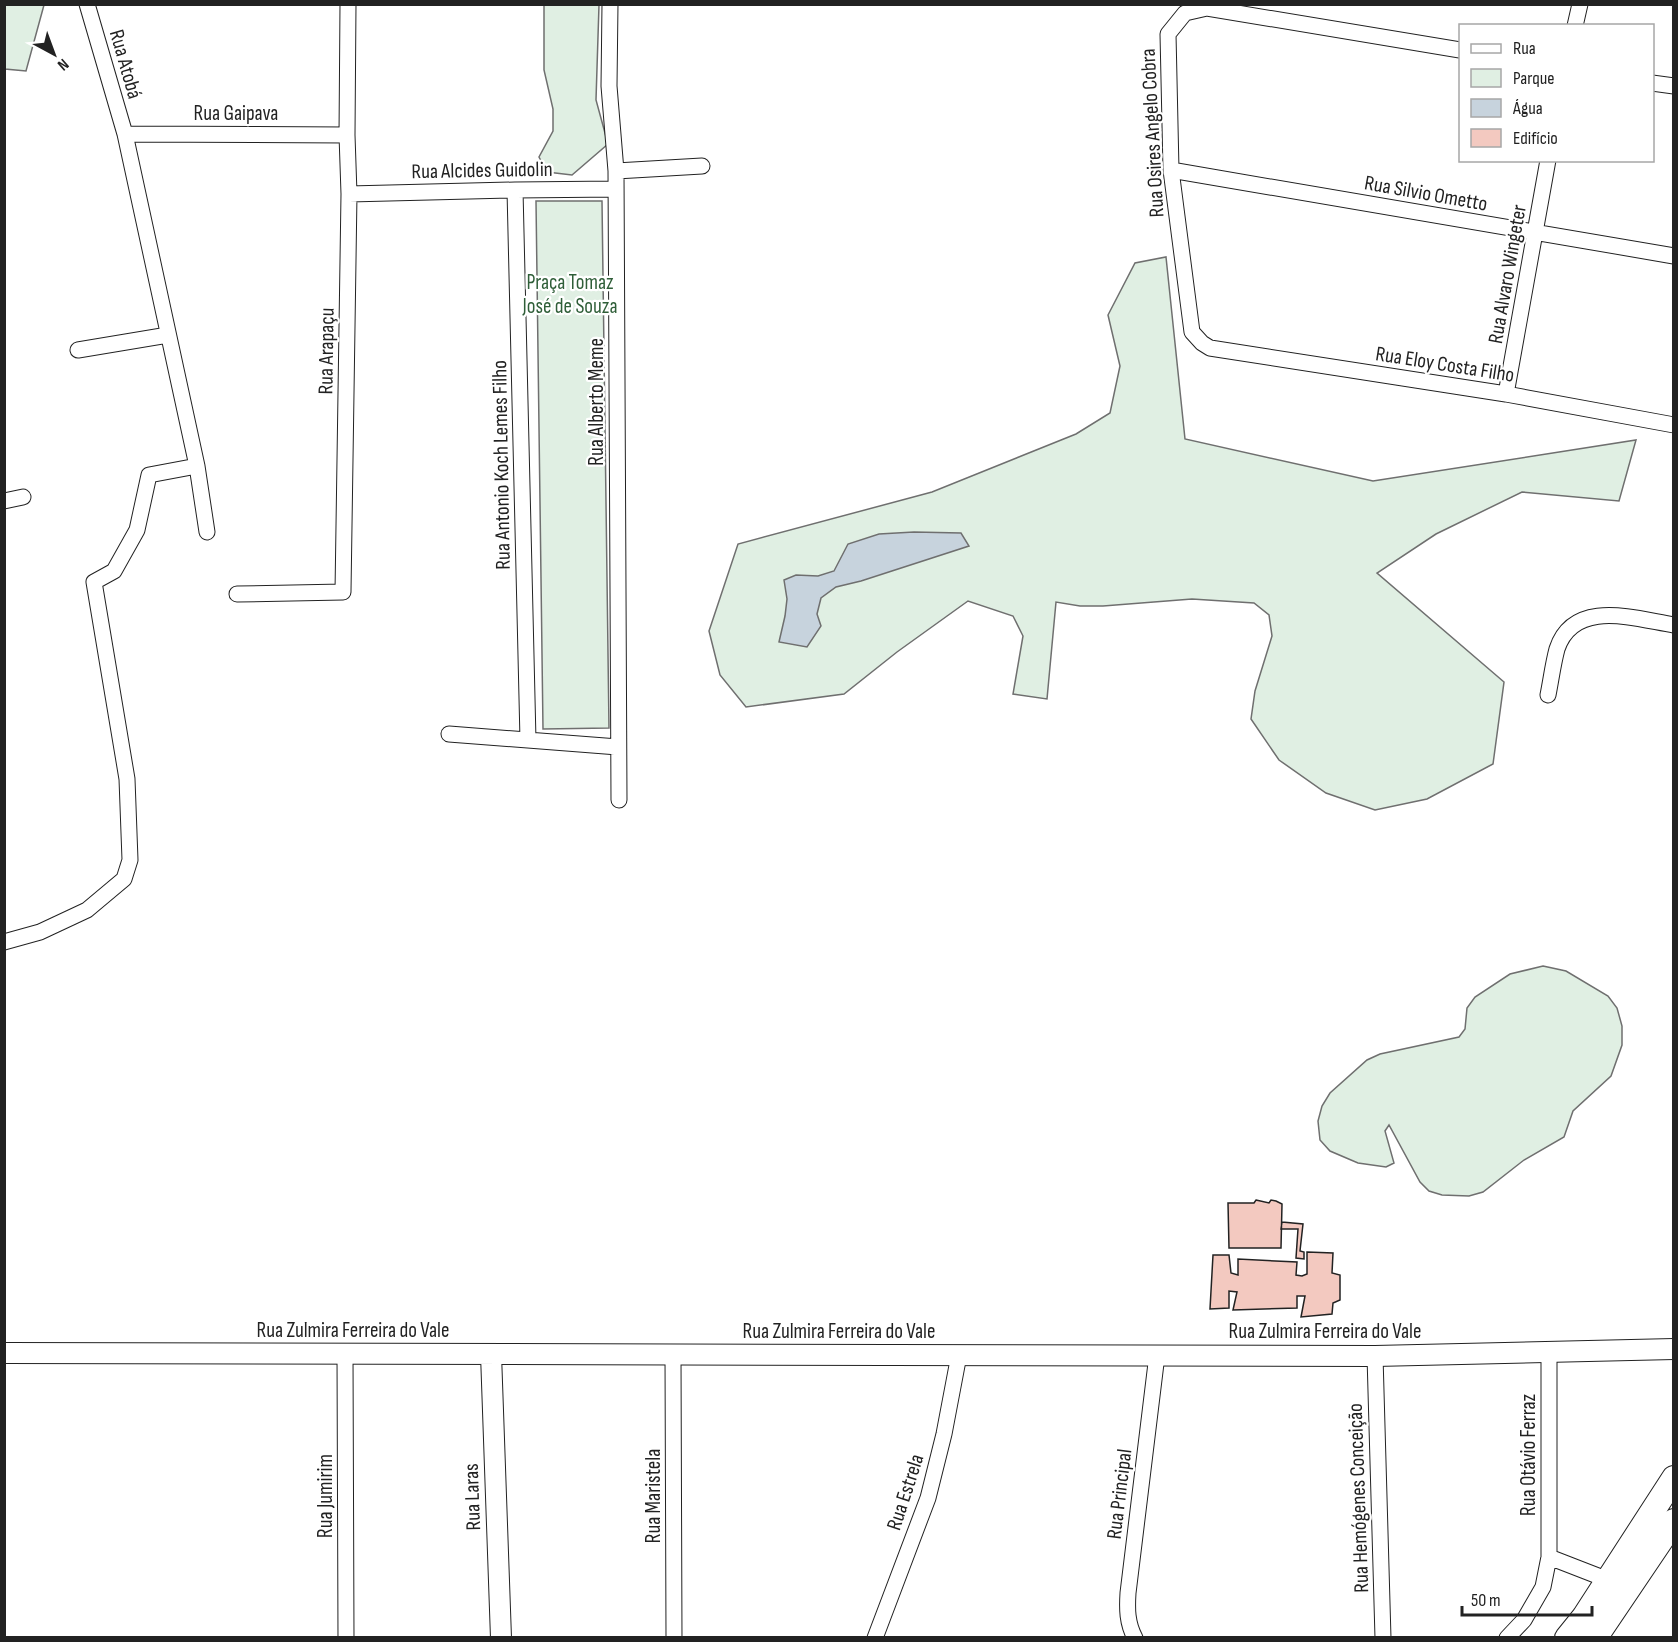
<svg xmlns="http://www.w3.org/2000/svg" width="1678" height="1642" font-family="'Sofia Sans Condensed',sans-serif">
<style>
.green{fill:#e0efe3;stroke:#6f6f6f;stroke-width:1.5}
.water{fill:#c7d3dd;stroke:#6f6f6f;stroke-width:1.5}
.building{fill:#f3c9c0;stroke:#222;stroke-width:1.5}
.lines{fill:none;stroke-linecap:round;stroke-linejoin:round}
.minor-casing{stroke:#222;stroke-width:17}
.tertiary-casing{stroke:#222;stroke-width:22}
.primary-casing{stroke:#222;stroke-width:26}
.minor{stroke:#fff;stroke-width:15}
.tertiary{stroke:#fff;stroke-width:20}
.primary{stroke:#fff;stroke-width:24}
.labels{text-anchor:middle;stroke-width:4.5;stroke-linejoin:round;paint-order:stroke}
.street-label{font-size:21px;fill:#222;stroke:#fff}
.park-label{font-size:21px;fill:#2f5e38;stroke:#fff}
</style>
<rect width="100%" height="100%" fill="#fff"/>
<path class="green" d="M4,5h40l-18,66 -21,-2z
M544,5h55l-3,95 12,44 -36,31 -25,-3 -8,-15 14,-26v-22l-9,-39z
M536,201h66l7,527 -66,1z
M1166,257l19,182 188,42 263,-41 -17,61 -97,-9 -86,42 -59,39 127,109 -11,82 -66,35 -52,11 -49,-17 -47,-33 -28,-41 4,-28 17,-55 -3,-21 -15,-12 -62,-4 -89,7h-23l-24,-4 -9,97 -34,-5 10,-58 -10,-20 -45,-15 -71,51 -53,42 -98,13 -26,-32 -11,-44 29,-87 194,-52 144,-58 34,-21 10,-47 -12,-51 27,-52z
M1543,966l23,5 42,25 9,12 5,18v19l-11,31 -38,35 -9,26 -40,23 -41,32 -14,4 -27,-1 -13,-4 -9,-9 -31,-57 -4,6 9,32 -8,4 -28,-4 -28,-12 -10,-11 -2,-19 4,-15 8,-13 37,-33 13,-6 79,-17 6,-8 2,-21 8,-11 35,-23z"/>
<path class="water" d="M914,532l47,1 8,13 -108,35 -25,6 -15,11 -4,16 4,12 -14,21 -28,-5 6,-26 2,-17 -3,-19 12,-5 22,1 16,-5 14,-27 31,-10z"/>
<path class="building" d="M1256,1200l13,3 2,-3 5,1 6,3 -1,44h-52l-1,-45h26z
M1282,1222l21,2 -3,27 4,1v7l-8,-1 2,-29h-17z
M1307,1252l26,1 -1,20 8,2v25l-7,3 -1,11 -31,3 4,-21h-8v12l-64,2 4,-18 -8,-1v17l-19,1 3,-54h16l2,18 7,2v-16l59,3 -1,13 6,1 5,-2z"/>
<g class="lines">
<defs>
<path id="minor" d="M87,4l38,130 72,332 10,66
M610,4l-1,82 7,85 3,629
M1575,26l5,-22
M1460,50l-253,-42 -22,5 -17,21 3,136 21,162 10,11 8,5 296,46 168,31
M1652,83l22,3
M125,134l222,1
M1171,170l503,86
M616,171l86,-5
M515,190l13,550
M349,194l166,-4 101,-1
M78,350l90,-15
M1506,394l42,-234
M4,501l19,-4
M237,594l106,-2 6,-398 -2,-59 1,-131
M1548,695c3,-15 5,-31 9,-46 17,-51 78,-30 117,-24
M449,734l169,13
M4,942l36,-10 47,-22 37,-31 6,-19 -3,-81 -33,-197 20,-11 23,-41 12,-55 48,-9
M345,1354l1,284
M673,1355l1,283
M1375,1356l8,282
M1549,1557l67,26
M875,1638l53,-140 16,-64 15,-79
M1135,1638c-8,-15 -8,-29 -7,-45l29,-238
M1507,1638l17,-18 19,-33 6,-30v-204"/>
<path id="tertiary" d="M4,1353l1371,3 299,-7
M491,1354l10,284"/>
<path id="primary" d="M1567,1638l17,-21 90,-139
M1595,1638l79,-117"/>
</defs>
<use href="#minor" class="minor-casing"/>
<use href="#tertiary" class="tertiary-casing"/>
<use href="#primary" class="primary-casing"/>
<use href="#minor" class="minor"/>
<use href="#tertiary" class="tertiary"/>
<use href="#primary" class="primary"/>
</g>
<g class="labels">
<g class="street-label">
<text transform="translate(126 64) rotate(74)" y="7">Rua Atobá</text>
<text x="236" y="120">Rua Gaipava</text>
<text transform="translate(1152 133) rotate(-93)" y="7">Rua Osires Angelo Cobra</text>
<text transform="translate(482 170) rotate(-1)" y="7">Rua Alcides Guidolin</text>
<text transform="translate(1426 193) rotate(10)" y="7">Rua Silvio Ometto</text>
<text transform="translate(1507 274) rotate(-80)" y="7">Rua Alvaro Wingeter</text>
<text transform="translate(326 351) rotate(-89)" y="7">Rua Arapaçu</text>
<text transform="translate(1445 364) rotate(9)" y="7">Rua Eloy Costa Filho</text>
<text transform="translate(596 402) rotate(-90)" y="7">Rua Alberto Meme</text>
<text transform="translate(501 465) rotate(-91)" y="7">Rua Antonio Koch Lemes Filho</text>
<text x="353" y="1337">Rua Zulmira Ferreira do Vale</text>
<text x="839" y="1338">Rua Zulmira Ferreira do Vale</text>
<text x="1325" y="1338">Rua Zulmira Ferreira do Vale</text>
<text transform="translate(1528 1455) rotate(-90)" y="7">Rua Otávio Ferraz</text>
<text transform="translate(905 1492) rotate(-72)" y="7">Rua Estrela</text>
<text transform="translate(1119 1494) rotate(-83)" y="7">Rua Principal</text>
<text transform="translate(325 1496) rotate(-90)" y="7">Rua Jumirim</text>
<text transform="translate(653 1496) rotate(-90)" y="7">Rua Maristela</text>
<text transform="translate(472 1497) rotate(-92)" y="7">Rua Laras</text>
<text transform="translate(1358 1498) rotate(-92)" y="7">Rua Hemógenes Conceição</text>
</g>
<g class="park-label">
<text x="570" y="289">Praça Tomaz<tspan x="570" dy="24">José de Souza</tspan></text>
</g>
</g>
<rect width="1678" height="1642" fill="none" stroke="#222222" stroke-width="12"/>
<rect x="1459" y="24" width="195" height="138" fill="#ffffff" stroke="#a7a7a7" stroke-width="1.5"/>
<rect x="1471" y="44" width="30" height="9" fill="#ffffff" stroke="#a7a7a7" stroke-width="1.5"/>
<text x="1513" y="54" font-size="18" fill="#222222">Rua</text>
<rect x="1471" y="69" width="30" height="18" fill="#e0efe3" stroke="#a7a7a7" stroke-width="1.5"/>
<text x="1513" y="84" font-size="18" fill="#222222">Parque</text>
<rect x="1471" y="99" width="30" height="18" fill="#c7d3dd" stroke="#a7a7a7" stroke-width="1.5"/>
<text x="1513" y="114" font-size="18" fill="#222222">Água</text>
<rect x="1471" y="129" width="30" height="18" fill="#f3c9c0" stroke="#a7a7a7" stroke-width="1.5"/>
<text x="1513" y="144" font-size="18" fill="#222222">Edifício</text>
<g transform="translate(54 54) rotate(139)" stroke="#ffffff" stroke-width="4.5" paint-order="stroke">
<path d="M0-4.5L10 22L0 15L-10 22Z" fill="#222222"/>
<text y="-9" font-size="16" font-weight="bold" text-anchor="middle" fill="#222222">N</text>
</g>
<path d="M1462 1606v9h130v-9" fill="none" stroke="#222222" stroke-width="3"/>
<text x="1471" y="1606" font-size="18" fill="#222222" stroke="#ffffff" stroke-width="4.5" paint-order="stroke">50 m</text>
</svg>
